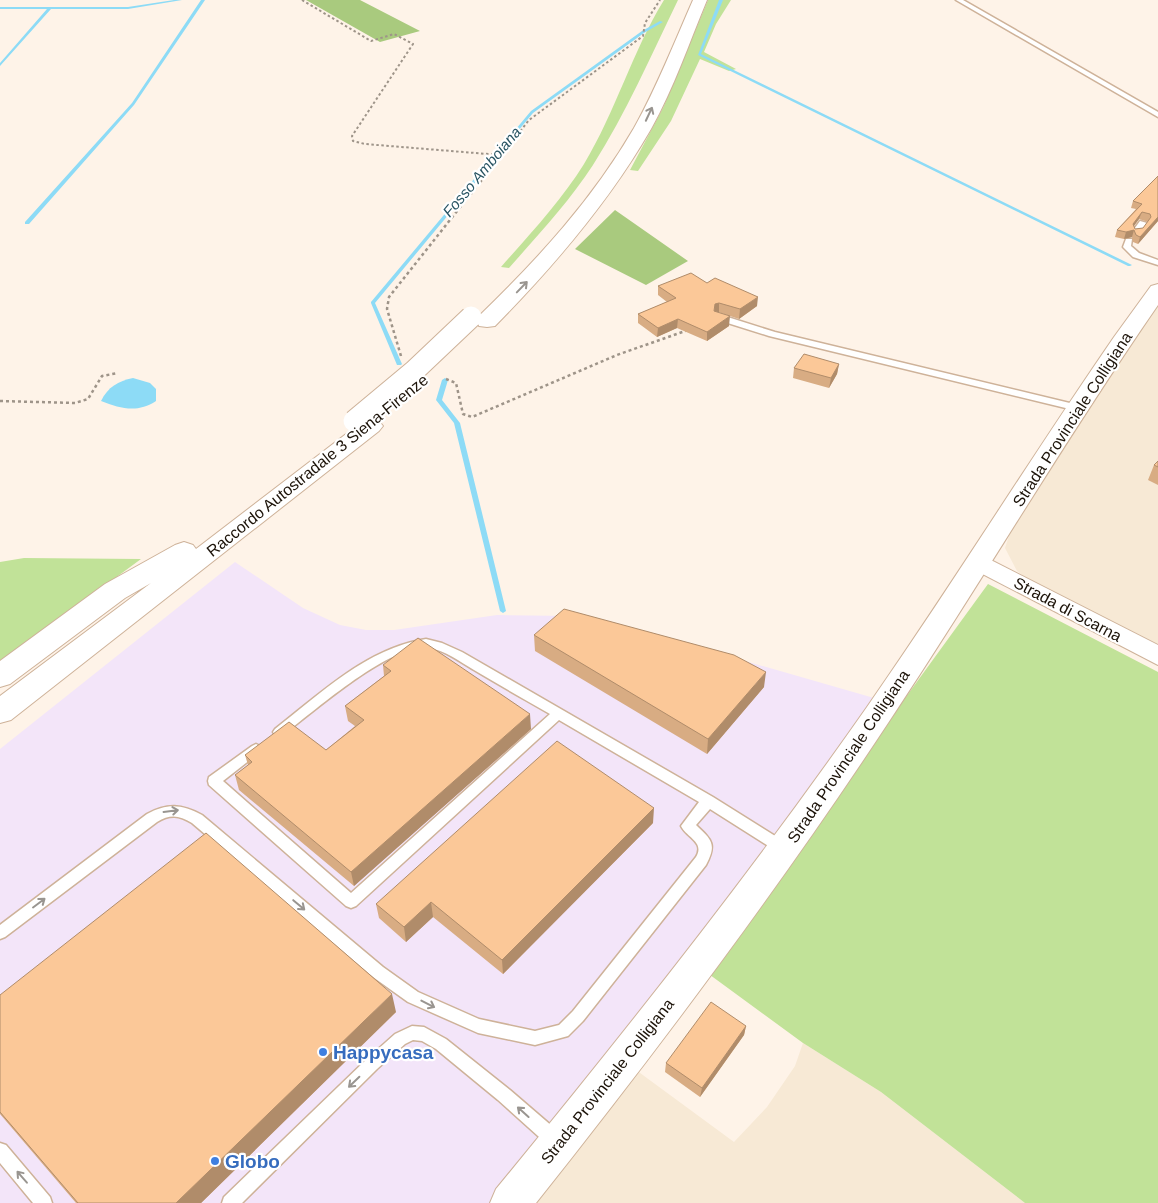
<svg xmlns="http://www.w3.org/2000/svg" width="1158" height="1203" font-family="Helvetica,sans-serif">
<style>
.commercial{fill:#f3e5f9}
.industrial{fill:#f7e9d5}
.green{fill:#c1e298}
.forest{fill:#a9ca7e}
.water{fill:#8ddbf6}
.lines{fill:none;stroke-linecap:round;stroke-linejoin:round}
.stream{fill:#8ddbf6;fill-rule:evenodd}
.service-casing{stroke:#ceb299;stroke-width:3}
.minor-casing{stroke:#ceb299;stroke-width:2}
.secondary-casing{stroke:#ceb299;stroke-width:2}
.motorway-casing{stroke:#ceb299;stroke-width:2}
.path-far1{stroke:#9e9489;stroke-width:2;stroke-dasharray:2.5 2.5;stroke-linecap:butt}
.path{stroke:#9e9489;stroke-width:2.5;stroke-dasharray:3 3;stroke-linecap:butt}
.service{fill:#fff;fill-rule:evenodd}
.minor{fill:#fff;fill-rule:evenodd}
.secondary{fill:#fff;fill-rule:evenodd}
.motorway{fill:#fff;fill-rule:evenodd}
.motorway-bridge-casing{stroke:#ceb299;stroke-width:23;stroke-linecap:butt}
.motorway-bridge{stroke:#fff;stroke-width:21}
.wall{fill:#d8ac83;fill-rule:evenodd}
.shaded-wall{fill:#b08c6a}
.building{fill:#fbc898;stroke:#b08c6a;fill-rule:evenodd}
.oneway{stroke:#999590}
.shop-dot{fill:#3f7fe0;stroke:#fff;stroke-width:2}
.labels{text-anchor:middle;stroke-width:4.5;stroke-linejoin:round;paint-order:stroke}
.far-water-label{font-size:15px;font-style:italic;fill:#275362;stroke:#fff}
.street-label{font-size:16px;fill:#1c1309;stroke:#fff}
.near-shop-label{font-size:19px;font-weight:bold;fill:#366cbe;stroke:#fff;text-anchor:start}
</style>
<rect width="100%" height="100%" fill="#fef3e8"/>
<path class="commercial" d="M235,562l68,46 37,17 26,5h28l103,-15 74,1 49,9 254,73 -204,284 -176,221h-494v-454z"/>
<path class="industrial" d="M1158,302v342l-128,-63 -13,-10 -12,-23 5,-15z
M803,1043l78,49 144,111h-490l41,-50 60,-83 98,72 33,-35 28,-41z"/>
<path class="green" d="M664,0h14c-27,56 -52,113 -85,165 -24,37 -55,70 -84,103l-8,-1c29,-33 60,-66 83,-103 32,-53 48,-112 80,-164z
M708,0h23l-15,24 -12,28 32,17 -7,2 -29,-12 -29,62 -33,50 -8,-1 33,-62z
M24,558l117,1 -141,104v-101z
M988,584l170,88v531h-133l-144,-111 -78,-49 -97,-71z"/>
<path class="forest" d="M306,0h54l60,31 -40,11z
M615,210l73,51 -42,24 -71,-36z"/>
<path class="water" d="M133,378l17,5 6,6v12c-18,12 -35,8 -55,0 7,-14 17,-20 32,-23z"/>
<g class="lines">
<path class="stream" d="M174,0h8l-54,9h-77l-51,57v-3l47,-54h-47v-2h128z
M201,0h4l-71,105 -105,119h-4v-2l107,-119z
M719,0h4l-22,54 431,211 -2,1h-2l-430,-211z
M660,21l3,1 -19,11 -111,80 -158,190 27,61 -1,1h-4l-26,-62v-1l160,-191 111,-80z
M445,378l3,2 -6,20 18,23 46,188 -3,2 -3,-2 -46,-188 -18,-23 6,-20z"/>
<defs>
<path id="service" d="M956,0h7l195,112v5z
M1140,221l7,2 -8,11h-6l-1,-2z
M1126,239h6l-1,7 8,7 19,7v5l-25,-8 -10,-10z
M718,314l57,18 303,73 5,3 -5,3 -309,-75 -54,-17v-4z
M426,639l16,4 20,9 251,145 75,47 2,4 -2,4 -5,2 -5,-2 -68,-43 -14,16c16,15 21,19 10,40l-123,156 -15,15 -33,9 -57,-12 -70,-31 -35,-25 -181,-154c-13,-8 -22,-9 -35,-1l-152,115 -5,2v-14l147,-111c20,-11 35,-10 55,1l181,152 35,25 61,27 56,12 24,-6 14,-14 123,-154c9,-15 -9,-19 -15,-31l18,-24 -140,-82 -203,186 -5,2 -5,-2 -137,-121 -1,-4 1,-4 43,-31 4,-2 4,2 2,3 -2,3 -37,29 128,112 199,-179c-26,-15 -51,-29 -76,-44 -14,-8 -29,-20 -45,-22 -37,-6 -116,64 -146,87l-4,2 -4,-2 -2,-3 2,-3c45,-35 92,-81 151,-90z
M412,1026l12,1 22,12 64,51 50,43 2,6 -2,6 -6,2 -6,-2 -50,-45 -62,-51 -14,-8 -9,-1 -8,4 -28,25 -135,134h-20l2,-6 143,-138 28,-25z
M0,1143l6,2 44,52 2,6h-19l-33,-40z"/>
<path id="minor" d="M979,554l179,91v20l-187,-97 -4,-6 4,-6z"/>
<path id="secondary" d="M1158,284v21c-94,136 -177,278 -268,415 -110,167 -230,327 -354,483h-46l6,-14c129,-157 255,-316 371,-482 85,-122 163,-248 247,-370l37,-51z"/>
<path id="motorway" d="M693,0h14c-18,43 -33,88 -56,129 -42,73 -97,137 -156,197l-8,1 -8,-1 -3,-5 3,-5c58,-56 114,-117 155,-188 23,-41 40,-85 59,-128z
M371,419l8,2 4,5 -4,5 -368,289 -11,3v-27l151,-113 -26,15 -115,86 -10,3v-26l105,-77 70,-39 9,-3 9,3 3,4 167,-128z"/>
</defs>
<use href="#service" class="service-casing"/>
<use href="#minor" class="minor-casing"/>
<use href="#secondary" class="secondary-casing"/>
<use href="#motorway" class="motorway-casing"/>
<path class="path-far1" d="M302,0l69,41 23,-7 19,10 -61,92 1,5 12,3 135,11
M468,198l61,-78 114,-84 2,-13 15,-23"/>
<path class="path" d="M401,356l-14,-47 2,-12 80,-101
M446,379l10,4 7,31 9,3 145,-62 71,-25
M0,401l75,2 13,-4 14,-23 16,-3"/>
<use href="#service" class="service"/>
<use href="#minor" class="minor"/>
<use href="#secondary" class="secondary"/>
<use href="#motorway" class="motorway"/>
<defs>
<path id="motorway-bridge" d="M354,421l60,-50 57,-54"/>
</defs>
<use href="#motorway-bridge" class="motorway-bridge-casing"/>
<use href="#motorway-bridge" class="motorway-bridge"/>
</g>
<path class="wall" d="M1158,176v45l-20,23 -5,-2 -1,-5 -8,2 -9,-2 2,-7 19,-21 -5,-1 2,-7zM1139,219l9,3 -5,6 -8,1 -1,-3z
M707,283l50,23 -18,13 -21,-7 11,14 -22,15 -30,-13 -20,9 -19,-14v-9l29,-12 -9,-7v-9z
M839,364l-2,10 -8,14 -36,-10 1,-10z
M1158,461v24l-10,-5 6,-15z
M534,635l230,52 -57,67 -172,-103z
M383,665l148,64 -177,157 -115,-96 -4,-15 13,-10 -3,-10 81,-5 29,-24 -7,-5 -3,-15 39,-30z
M653,823l-150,151 -70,-57 -27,25 -27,-24 -3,-14z
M0,995l396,17 -195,191h-125l-76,-89z
M746,1026l-2,9 -44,62 -35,-25 1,-9z"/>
<path class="shaded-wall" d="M1142,212l-3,7 -9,12 3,-7z
M1158,217v4l-20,23 2,-7z
M1134,230l-2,7 -8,2 2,-7z
M758,297l-1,9 -18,13 1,-10z
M719,303v9l-5,1 1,-9z
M730,316l-1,10 -22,15v-9z
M678,319l-1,9 -20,9 1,-9z
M839,364l-2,10 -8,14 2,-10z
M766,672l-2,15 -57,67 1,-15z
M530,714l1,15 -177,157 -3,-14z
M654,808l-1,15 -150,151 -1,-14z
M431,902l2,15 -27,25 -2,-15z
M392,994l4,18 -195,191h-25z
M746,1026l-2,9 -44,62 2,-9z"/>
<path class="building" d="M1158,176v41l-18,20 -4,-2 -2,-5 -8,2 -9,-2 25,-26 -9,-3zM1142,212l8,2 1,3 -8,11 -8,1 -2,-5z
M691,273l16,10 8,-5 43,19 -18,12 -21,-6 -4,1 -1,7 16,5 -23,16 -29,-13 -20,9 -20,-14 38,-16 -18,-12z
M804,354l35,10 -8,14 -37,-10z
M1158,461v6l-4,-2z
M564,609l170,46 32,17 -58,67 -174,-104z
M418,638l112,76 -179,158 -116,-97 17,-13 -7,-7 44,-33 37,28 38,-30 -19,-14 46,-35 -8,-6z
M557,741l97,67 -152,152 -71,-58 -27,25 -28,-23z
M206,833l186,161 -216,209h-98l-78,-91v-117z
M711,1002l35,24 -44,62 -36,-25z"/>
<defs><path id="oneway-shaft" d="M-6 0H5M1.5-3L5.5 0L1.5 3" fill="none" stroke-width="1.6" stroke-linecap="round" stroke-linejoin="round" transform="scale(1.25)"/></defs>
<g class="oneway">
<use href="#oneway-shaft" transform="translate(649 114) rotate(-65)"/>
<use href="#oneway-shaft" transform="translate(522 287) rotate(-46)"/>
<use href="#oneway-shaft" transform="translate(171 811) rotate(-7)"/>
<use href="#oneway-shaft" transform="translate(39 903) rotate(-37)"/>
<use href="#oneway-shaft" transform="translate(299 905) rotate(40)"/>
<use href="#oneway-shaft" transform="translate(428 1004) rotate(27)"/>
<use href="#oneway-shaft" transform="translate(354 1082) rotate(136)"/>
<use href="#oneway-shaft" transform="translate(523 1112) rotate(-138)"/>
<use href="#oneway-shaft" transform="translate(22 1177) rotate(-131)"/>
</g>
<g class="shop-dot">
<circle cx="323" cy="1052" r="5"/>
<circle cx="215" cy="1161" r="5"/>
</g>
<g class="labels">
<g class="far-water-label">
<text transform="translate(482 172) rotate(-50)" y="5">Fosso Amboiana</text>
</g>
<g class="street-label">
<text transform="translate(1072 419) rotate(-57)" y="6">Strada Provinciale Colligiana</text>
<text transform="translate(317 465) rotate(-39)" y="6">Raccordo Autostradale 3 Siena-Firenze</text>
<text transform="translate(1068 609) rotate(28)" y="6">Strada di Scarna</text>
<text transform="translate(848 756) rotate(-56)" y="6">Strada Provinciale Colligiana</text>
<text transform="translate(607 1081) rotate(-52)" y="6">Strada Provinciale Colligiana</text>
</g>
<g class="near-shop-label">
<text x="333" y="1059">Happycasa</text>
<text x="225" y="1168">Globo</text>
</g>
</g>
</svg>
